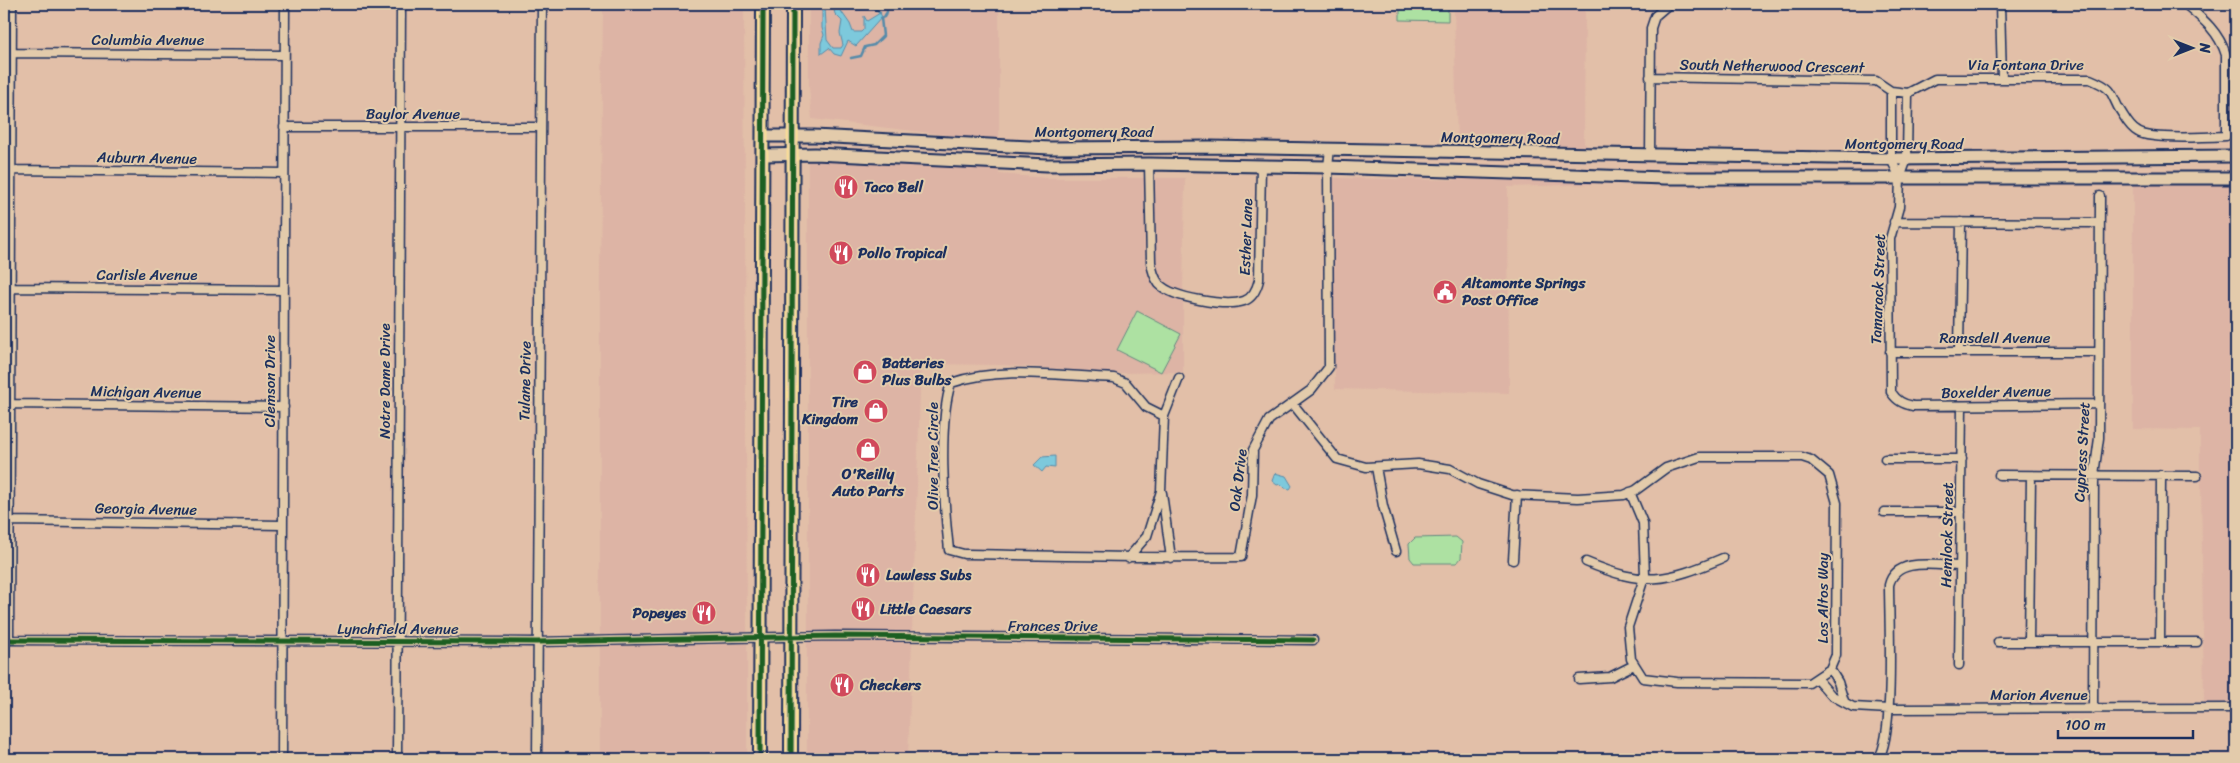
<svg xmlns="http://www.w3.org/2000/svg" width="2240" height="763" font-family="Sriracha,sans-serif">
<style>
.built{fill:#ddb4a5}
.green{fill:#ade1a2;stroke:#648880}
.water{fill:#7dc9dc;stroke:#568baa;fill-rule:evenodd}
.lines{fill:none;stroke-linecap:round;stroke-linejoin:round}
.stream{stroke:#568baa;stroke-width:2.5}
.street-casing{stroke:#1b2f5e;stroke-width:11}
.secondary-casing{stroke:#1b2f5e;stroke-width:15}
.primary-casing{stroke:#1b2f5e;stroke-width:16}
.street{stroke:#e3cbab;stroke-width:8}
.secondary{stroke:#e3cbab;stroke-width:11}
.primary{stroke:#fbdf96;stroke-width:12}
.cycleway-casing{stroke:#e3cbab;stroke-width:8}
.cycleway{stroke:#1b5e20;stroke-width:5}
.labels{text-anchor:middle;stroke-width:4;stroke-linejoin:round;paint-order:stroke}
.street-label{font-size:15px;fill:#1b2f5e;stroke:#e3cbab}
.poi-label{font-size:15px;font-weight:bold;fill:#1b2f5e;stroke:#e3cbab;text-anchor:start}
</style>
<rect width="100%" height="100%" fill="#e2bfa8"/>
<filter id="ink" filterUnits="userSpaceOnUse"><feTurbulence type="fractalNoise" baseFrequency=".02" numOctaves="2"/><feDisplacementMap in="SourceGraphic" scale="10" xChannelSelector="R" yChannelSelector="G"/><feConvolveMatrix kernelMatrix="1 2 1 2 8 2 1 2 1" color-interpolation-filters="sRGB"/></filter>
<g filter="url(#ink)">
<path class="built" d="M603,4h141l3,630 -147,2v-357z
M809,4h190v137l-187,-22 -3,-32z
M1454,4h131l-1,139 3,3 6,1v3l-136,-3z
M808,159l191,9v6l48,4h97l1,85 3,11 8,14 14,9 13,5v70l-64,1 -116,-8 -82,-1 -9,268 -104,-1z
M1456,176l137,4v4l-85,3 1,206 -174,-4 -2,-211 122,2z
M1155,178h30l-2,114 -7,-2 -12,-9 -6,-9 -2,-10z
M2133,183h103v521h-32l-3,-224h1l1,-9h-3v-41l-67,-1z
M807,641l105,1 -4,117h-101z
M747,644v115h-147v-113z"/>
<path class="green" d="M1400,4h48v17l-48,-1z
M1137,311l44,23 -20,38 -44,-22z
M1456,537l6,5 -1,16 -4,5h-43l-4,-5 -1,-14 6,-6z"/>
<path class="water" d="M822,4h14l14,20 3,8h8l3,-3v-13l3,5 13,-8 2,4 -26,29 -8,-5 -7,15 -7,-2 -5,-6 -8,6v-11l3,-8 -2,-7zM829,5l4,1 2,8 7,7 -2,12 3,12 -2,3h-8l-6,-8 -2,-32z
M1055,456v12l-9,-1 -4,5 -8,-7 8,-8z
M1275,473l11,3 6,10 -2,3 -5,-1 -4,-4 -4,1 -5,-4z"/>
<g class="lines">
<path class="stream" d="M854,4c7,10 10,1 19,3l7,6
M886,4l1,6
M851,58l10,-2 4,-9 9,-2 9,-9 -2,-18 3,-1 3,-5"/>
<defs>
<path id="street" d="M2000,4l2,75
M12,53l272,2
M1650,77l226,4 15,10 17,2 27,-14h155c29,12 18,15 33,36 3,5 9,14 15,17 12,8 71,5 88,4v-81c-7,-23 -23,-36 -41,-51
M1891,91v68l9,19
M1908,93l-1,66 -7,19 -1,29 -9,32 1,153c6,9 12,12 22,14l186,-2
M284,127h257
M1650,156l1,-128 4,-12 14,-12
M1149,164l2,98c1,8 3,15 8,22 13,14 67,23 85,17 9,-3 13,-13 15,-21l2,-114
M10,170l274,3
M1894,222l205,1
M9,288l275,2
M1959,351l2,-129
M1890,352h209
M9,404l275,3
M1293,404l44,55 29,8 52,-3 32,5 28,15 34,11 66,3 46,-3 12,-5 30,-22 33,-11h103l9,3 18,15 8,28 -1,152 -6,14 -21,14 -132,-1 -34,-4 -12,-19 -3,-32 17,-52 -2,-52 -13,-31
M1164,416l15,-38
M1885,459h77
M1376,467l7,39 13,45
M1999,475l198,1
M1162,493l9,65
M1884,512h77
M9,521l273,4
M1128,558l19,-22 14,-45 3,-75 -18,-9 -20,-24 -12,-5c-53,-2 -112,-12 -163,5 -13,40 -7,124 -2,167l15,4c93,2 184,4 277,3l11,-62 1,-45 16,-30 42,-30 18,-23 -1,-200 2,-18
M1513,560l4,-65
M1586,562c59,25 80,20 137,-4
M4,640l533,2 298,-6 478,4
M9,640l3,-636
M1998,642h199
M2029,642l2,-166
M2160,642l1,-167
M1959,665l3,-259
M1830,669l8,13 6,19
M1579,679l31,-2 24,-12
M1817,679l14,16 22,12 36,2 347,-1
M2093,709l1,-234 5,-37 1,-242
M282,759l3,-755
M397,759l4,-755
M537,759l5,-755
M1878,759c17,-22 11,-140 11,-174 7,-29 48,-19 71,-19"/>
<path id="secondary" d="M763,136h51l236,12 160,-1 681,12 345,-3
M763,155l52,-1 232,11 102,-1 179,3 337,11h571"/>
<path id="primary" d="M760,759l3,-755
M791,759l2,-755"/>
</defs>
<use href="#street" class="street-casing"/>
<use href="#secondary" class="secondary-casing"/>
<use href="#primary" class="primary-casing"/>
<use href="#street" class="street"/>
<use href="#secondary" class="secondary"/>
<use href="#primary" class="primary"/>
<defs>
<path id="cycleway" d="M4,640l533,2 298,-6 478,4
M760,759l3,-755
M791,759l2,-755"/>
</defs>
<use href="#cycleway" class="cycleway-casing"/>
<use href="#cycleway" class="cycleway"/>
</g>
</g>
<defs>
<symbol id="restaurant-disc" viewBox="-11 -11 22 22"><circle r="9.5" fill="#d1495b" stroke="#e3cbab"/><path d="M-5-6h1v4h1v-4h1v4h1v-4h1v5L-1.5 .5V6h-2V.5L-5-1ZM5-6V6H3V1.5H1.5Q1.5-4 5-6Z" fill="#fff"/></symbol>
<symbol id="civic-disc" viewBox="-11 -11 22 22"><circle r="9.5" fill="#d1495b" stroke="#e3cbab"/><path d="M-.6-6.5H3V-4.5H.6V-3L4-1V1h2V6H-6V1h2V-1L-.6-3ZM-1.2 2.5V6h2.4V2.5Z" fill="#fff"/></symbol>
<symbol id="shop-disc" viewBox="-11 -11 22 22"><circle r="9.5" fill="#d1495b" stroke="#e3cbab"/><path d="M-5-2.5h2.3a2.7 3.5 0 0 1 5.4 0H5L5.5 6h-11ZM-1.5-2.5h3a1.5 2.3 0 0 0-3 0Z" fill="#fff"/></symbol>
</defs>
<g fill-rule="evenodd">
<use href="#restaurant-disc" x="832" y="173" width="28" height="28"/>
<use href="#restaurant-disc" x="827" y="239" width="28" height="28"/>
<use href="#civic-disc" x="1431" y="278" width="28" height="28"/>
<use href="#shop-disc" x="851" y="358" width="28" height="28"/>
<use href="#shop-disc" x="862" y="397" width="28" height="28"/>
<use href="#shop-disc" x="854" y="436" width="28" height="28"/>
<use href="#restaurant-disc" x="854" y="561" width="28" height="28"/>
<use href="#restaurant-disc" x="849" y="595" width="28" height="28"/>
<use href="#restaurant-disc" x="690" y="599" width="28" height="28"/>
<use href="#restaurant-disc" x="828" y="671" width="28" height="28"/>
</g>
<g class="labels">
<g class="street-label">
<text x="148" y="45">Columbia Avenue</text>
<text x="2026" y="70">Via Fontana Drive</text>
<text transform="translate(1772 66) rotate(1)" y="5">South Netherwood Crescent</text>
<text x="413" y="119">Baylor Avenue</text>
<text x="1094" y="137">Montgomery Road</text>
<text transform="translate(1500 138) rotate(1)" y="5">Montgomery Road</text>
<text x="1904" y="149">Montgomery Road</text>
<text transform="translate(147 158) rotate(1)" y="5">Auburn Avenue</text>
<text transform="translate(1246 237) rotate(-88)" y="5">Esther Lane</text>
<text x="147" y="280">Carlisle Avenue</text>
<text transform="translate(1878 289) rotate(-88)" y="5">Tamarack Street</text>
<text x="1995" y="343">Ramsdell Avenue</text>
<text transform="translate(270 381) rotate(-90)" y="5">Clemson Drive</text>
<text transform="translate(385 381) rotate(-90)" y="5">Notre Dame Drive</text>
<text transform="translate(525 381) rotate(-89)" y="5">Tulane Drive</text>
<text transform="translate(146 392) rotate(1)" y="5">Michigan Avenue</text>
<text transform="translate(1996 392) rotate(-1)" y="5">Boxelder Avenue</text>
<text transform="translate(2082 452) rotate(-87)" y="5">Cypress Street</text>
<text transform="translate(933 456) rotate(-90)" y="5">Olive Tree Circle</text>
<text transform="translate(1238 480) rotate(-83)" y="5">Oak Drive</text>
<text transform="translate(146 509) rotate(1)" y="5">Georgia Avenue</text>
<text transform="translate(1947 535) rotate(-89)" y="5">Hemlock Street</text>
<text transform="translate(1823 598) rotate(-90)" y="5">Los Altos Way</text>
<text x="1053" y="631">Frances Drive</text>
<text x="398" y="634">Lynchfield Avenue</text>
<text x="2039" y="700">Marion Avenue</text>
</g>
<g class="poi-label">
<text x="864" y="192">Taco Bell</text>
<text x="858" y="258">Pollo Tropical</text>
<text x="1462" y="288">Altamonte Springs<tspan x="1462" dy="17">Post Office</tspan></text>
<text x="882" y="368">Batteries<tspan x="882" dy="17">Plus Bulbs</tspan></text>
<text x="858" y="407" text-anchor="end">Tire<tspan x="858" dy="17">Kingdom</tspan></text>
<text x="868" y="479" text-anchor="middle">O'Reilly<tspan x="868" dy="17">Auto Parts</tspan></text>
<text x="886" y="580">Lawless Subs</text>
<text x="880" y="614">Little Caesars</text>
<text x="686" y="618" text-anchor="end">Popeyes</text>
<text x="860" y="690">Checkers</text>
</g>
</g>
<rect width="2240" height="763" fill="none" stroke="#e3cbab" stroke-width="20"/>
<rect x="10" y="10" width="2220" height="743" fill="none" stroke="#1b2f5e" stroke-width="2" filter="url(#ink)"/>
<g transform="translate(2192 48) rotate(90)" stroke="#e3cbab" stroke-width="4" paint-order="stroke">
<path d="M0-4L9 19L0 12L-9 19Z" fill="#1b2f5e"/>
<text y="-8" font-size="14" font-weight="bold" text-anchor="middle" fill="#1b2f5e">N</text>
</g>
<path d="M2058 730v8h135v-8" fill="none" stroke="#1b2f5e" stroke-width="2.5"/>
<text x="2065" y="730" font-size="15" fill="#1b2f5e" stroke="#e3cbab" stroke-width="4" paint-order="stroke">100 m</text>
</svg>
